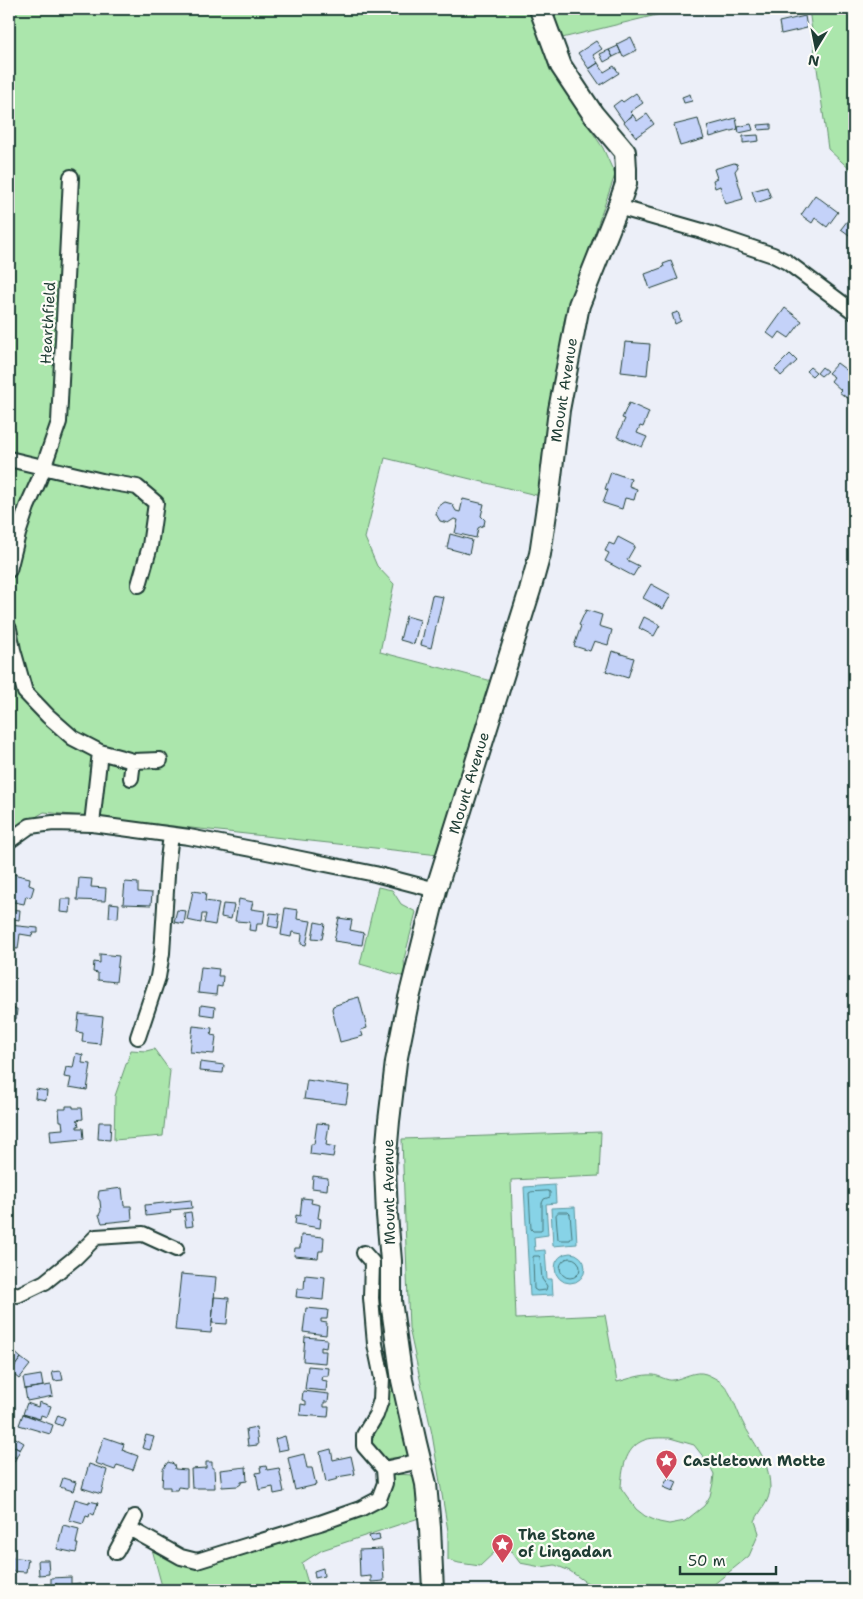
<svg xmlns="http://www.w3.org/2000/svg" width="863" height="1599" font-family="'Shantell Sans',sans-serif">
<style>
.green{fill:#abe6ac;stroke:#659270;fill-rule:evenodd}
.water{fill:#87d3e7;stroke:#5d979f}
.lines{fill:none;stroke-linecap:round;stroke-linejoin:round}
.shore{stroke:#49797c;stroke-width:1}
.building{fill:#c4d2f9;stroke:#1f3d34}
.street-casing{stroke:#1f3d34;stroke-width:18}
.secondary-casing{stroke:#1f3d34;stroke-width:24}
.street{stroke:#fdfcf7;stroke-width:14}
.secondary{stroke:#fdfcf7;stroke-width:20}
.labels{text-anchor:middle;stroke-width:4.5;stroke-linejoin:round;paint-order:stroke}
.street-label{font-size:15px;fill:#1f3d34;stroke:#fdfcf7}
.poi-label{font-size:15px;font-weight:bold;fill:#1f3d34;stroke:#fdfcf7;text-anchor:start}
</style>
<rect width="100%" height="100%" fill="#eceff8"/>
<filter id="ink" filterUnits="userSpaceOnUse"><feTurbulence type="fractalNoise" baseFrequency=".02" numOctaves="2"/><feDisplacementMap in="SourceGraphic" scale="10" xChannelSelector="R" yChannelSelector="G"/><feConvolveMatrix kernelMatrix="1 2 1 2 8 2 1 2 1" color-interpolation-filters="sRGB"/></filter>
<g filter="url(#ink)">
<path class="green" d="M9,9h522l18,58 54,81 12,27 -51,146 -24,175 -155,-38 -20,80 12,28 17,18 -14,68 112,29 -53,174 -395,-43 -35,21z
M551,9h130l-123,30z
M809,9h45v164l-26,-24z
M378,887l14,3 9,14 15,8 -12,47 1,18 -45,-13z
M154,1049l16,22 -7,65 -49,4 1,-44 16,-46 15,1z
M601,1132l-2,44 -88,4 5,139 89,-4 12,67c12,-3 24,-8 37,-7 6,1 13,6 19,5 11,-2 22,-10 33,-6 5,2 13,6 17,10 8,8 14,26 19,37 12,24 27,37 28,66 0,15 -9,21 -15,34l4,12 -10,23 -36,29 -12,5h-98l-19,-9 -14,-10 -15,-6 -14,2 -21,-4 -9,-12 -13,-2 -18,17 -21,-3 -11,-3v-29l-16,-97 -23,-106 -7,-189zM670,1438l24,7 15,19 5,10 -1,9 -3,13 -6,10 -19,15 -16,3 -10,-2 -14,-6 -9,-7 -15,-21c1,-18 4,-39 21,-47 8,-4 20,-3 28,-3z
M9,1234l3,2 1,51 -4,9z
M393,1374l16,82 -24,3 -13,-14 2,-14 12,-20z
M394,1474l19,1 9,42 -100,33 -20,13 8,27h-147l-11,-41 32,16 14,2 165,-53c9,-4 21,-10 25,-20 2,-7 2,-13 6,-20z"/>
<path class="water" d="M555,1185l1,18 -10,1 2,31 -14,2 1,14 10,-1 2,29h5l1,16 -23,1 -6,-109z
M575,1207l2,37 -24,2 -2,-38z
M555 1268a15 15 0 1 1 30 0a15 15 0 1 1-30 0Z"/>
<g class="lines">
<path class="shore" d="M548,1191l2,1v5l-6,2 -2,4v26l-1,2h-8l-2,-2 -2,-36 2,-1z
M559,1212h9l2,2 2,23 -2,3h-10l-2,-1 -2,-24z
M534,1256h5l1,1 2,22 5,7 -1,4 -9,1 -3,-2 -1,-31z
M560 1268a10 10 0 1 1 20 0a10 10 0 1 1-20 0Z"/>
</g>
<path class="building" d="M805,16l2,12 -26,6 -2,-12z
M631,37l6,13 -14,7 -6,-13z
M596,41l6,8 -9,6 5,8 -9,6 -11,-16z
M618,46l3,7 -8,4 -4,-7z
M609,50l4,7 -9,5 -4,-8z
M598,63l6,9 10,-6 5,7 -19,12 -11,-16z
M636,93l7,10 -13,9 3,3 -9,7 -11,-16 8,-6 2,2z
M690,94l2,7 -8,2 -2,-6z
M647,114l7,10 -18,13 -12,-15 9,-7 4,6z
M736,118l2,11 -28,8 -3,-11z
M698,119l6,20 -24,7 -6,-21z
M751,124l2,6 -14,3 -1,-6z
M771,124v5l-12,1 -1,-5z
M758,135l1,6 -16,2v-7z
M734,163l3,1 1,3 -3,4 8,28 -18,5 -5,-18 -5,2 -2,-8 4,-2 -3,-9z
M767,187l4,11 -15,5 -4,-12z
M815,195l23,17 -11,15 -12,-9 -3,5 -11,-8z
M851,216l3,3v15l-2,3 -11,-8z
M671,261l7,18 -28,10 -5,-15 19,-7 -1,-3z
M785,308l17,13 -13,17 -9,-6 -5,7 -8,-6z
M678,312l3,9 -6,3 -3,-10z
M625,342l25,2 -3,31 -26,-3z
M790,354l7,7 -16,15 -6,-7z
M837,363l12,9 1,-1 4,3v16l-7,8 -8,-6 2,-2 -10,-9 3,-4 -6,-4z
M810,367l6,5 -4,4 -6,-5z
M822,367l5,4 -6,5 -4,-3z
M629,403l20,9 -6,15 -3,-1 -3,7 10,4 -5,10 -25,-10 8,-18 -3,-1z
M611,472l20,7 -2,7 8,3 -3,11 -9,-2 -3,11 -19,-6 5,-13 -3,-1z
M463,499l21,5 -3,12 4,4 -1,5 -6,3 -2,10 -21,-5 3,-13 -4,-1 -6,4 -8,-2 -4,-7 2,-8 7,-4 7,2 4,7 4,1z
M450,534l22,6 -3,14 -22,-6z
M618,537l17,9 -8,14 12,6 -6,10 -28,-15 4,-8 -4,-2 4,-8 5,2z
M651,584l20,11 -8,14 -20,-11z
M432,595l11,2 -12,51 -10,-3z
M586,610l16,5 -3,11 13,4 -4,15 -14,-4 -4,10 -16,-5 7,-20 -2,-1z
M406,616l14,4 -6,24 -14,-4z
M644,617l16,8 -6,11 -15,-8z
M612,651l22,7 -6,20 -22,-7z
M13,874l17,4 -1,7 5,2 -3,10 -5,-1 -2,8 -15,-3v-10z
M79,878l13,1 -1,8 15,1 -1,13 -28,-1z
M125,882l13,1v9l14,1 -1,12 -28,-1z
M193,891l13,2 -1,8 14,2 -4,22 -11,-2 2,-9h-4l-1,9 -14,-3z
M61,899h10l-1,14 -10,-1z
M239,899l14,3 -2,7 14,2 -2,13h-6l-1,7 -7,-1 1,-8 -15,-1z
M110,903l9,1 -1,14 -9,-1z
M223,904l11,1 -3,14 -10,-2z
M285,908l13,2 -1,9 14,2 -5,24 -5,-1 1,-10 -10,-2 -1,5 -10,-2z
M9,909l11,1 -1,10 -10,-2z
M177,910l9,1 -2,13 -10,-2z
M270,913l10,1 -2,14 -10,-2z
M339,918l13,2 -2,10 14,3 -2,12 -28,-4z
M315,922l10,2 -3,15 -10,-1z
M9,925l29,3v5h-5l-1,3 -12,-2 -2,15 -9,-1z
M9,953l5,1 -1,8h-4z
M100,954l19,2 -3,26 -18,-2v-7l-5,-1 1,-10 6,1z
M201,967l18,2 -1,7h5l-1,11 -5,-1 -1,9 -18,-2z
M359,997l8,31 -6,2 2,6 -23,6 -8,-33 1,-3 15,-5v-1z
M201,1005l14,2 -1,9 -14,-2z
M9,1008l8,1 -1,10 -7,-1z
M79,1014l24,3 -3,27 -18,-2 1,-9 -6,-1z
M193,1026l19,2 -1,7 5,1 -2,18 -24,-2z
M76,1053l7,2 -1,8 9,1 -4,26 -18,-3 2,-9 -7,-1 2,-10 7,1z
M200,1062l24,3 -1,8 -24,-2z
M307,1080l42,6 -3,18 -42,-5z
M36,1089l11,2 -1,9 -11,-2z
M66,1106h7v2h9l1,11 -7,1 2,1 1,5h-2v2h6l1,11 -33,3 -1,-12 13,-1 -1,-8h-2l-1,-12h7z
M99,1122h12l-1,18 -12,-1z
M317,1123l12,1 -3,21 9,2 -2,10 -23,-3 1,-10h3z
M313,1176l15,2 -1,12 -15,-2z
M122,1188l2,18h7l1,14 -30,3 -3,-8 2,-4 -1,-10 -2,-3 1,-7z
M302,1198l10,1 -1,4 9,2 -2,13 3,1 -1,9 -25,-4 1,-9 4,1z
M191,1200l1,8 -22,2 1,3 -25,3 -1,-11z
M191,1212l2,14 -7,1 -2,-14z
M301,1235l23,2 -1,14h-4l-1,7 -24,-2 1,-8h5z
M181,1274l35,3 -5,56 -36,-3z
M305,1275l20,2 -2,23 -27,-3 1,-8h7z
M214,1297l15,1 -2,26 -15,-1z
M306,1308l22,2 -1,9h-6v3l6,1 -1,12 -23,-3z
M305,1337l22,2 -1,9 -5,-1v4h5l-1,12 -22,-2z
M12,1350l9,8 -11,14 -1,-18z
M21,1358l9,7 -11,14 -9,-7z
M308,1366l21,2 -1,8h-6l-1,4 6,1 -1,10 -21,-2z
M61,1371l2,9 -9,1 -2,-9z
M41,1375l2,11 -18,3 -2,-11z
M51,1385l2,11 -26,5 -2,-12z
M303,1391l26,3 -1,8h-4v5h5l-1,10 -28,-2 1,-11 5,1v-4l-4,-1z
M39,1402l12,4 -4,11 -6,-2 -1,4 -17,-5 4,-11 11,4z
M23,1414l30,11 -3,9 -31,-9z
M58,1415l7,3 -3,8 -7,-3z
M256,1427l2,18 -10,1 -2,-17z
M9,1434l15,9 -4,7 -11,-6z
M146,1435l8,2 -4,13 -8,-2z
M285,1436l3,13 -10,2 -3,-12z
M104,1437l20,7 -2,6 16,6 -5,14 -16,-5 -2,5 -20,-7z
M9,1444l11,6 -4,8 -7,-5z
M331,1449l2,11 18,-4 4,18 -18,3 1,2 -12,3 -6,-30z
M9,1453l7,5 -4,7 -3,-2z
M304,1454l3,14h5l4,17 -21,5 -7,-32z
M168,1462l6,2 1,5 12,1v18l-9,-1 -1,3h-7v-3h-8l1,-18z
M206,1462h6v6h2l1,20h-23l-1,-19 15,-1z
M89,1464l18,6 -6,24 -19,-6z
M266,1466l1,4 12,-2 5,24 -10,2 -1,-7 -14,3 -3,-17 5,-1 -1,-5z
M246,1467l1,14 -6,1v2l-3,2 -16,1 -2,-17z
M63,1478l13,4 -3,9 -13,-4z
M668,1478l9,4 -4,9 -10,-4z
M75,1499l14,4v-2l9,2 -4,12 -4,-2 -1,4 -3,-1 -3,8 -14,-4z
M63,1525l16,4 -3,15h2l-2,9 -19,-4z
M379,1534l1,6 -9,2 -2,-6z
M382,1549l2,32 -13,1v-6l-11,1 -1,-27z
M9,1557l19,2 -2,13 -17,-1z
M38,1560h10l1,14 -10,1z
M323,1568l1,8 -9,2 -1,-7z
M71,1577v7l9,-1 1,7h-24v-6l-6,1v-7z"/>
<g class="lines">
<defs>
<path id="street" d="M618,207l84,24 71,24 14,7 67,50
M9,459l93,22 35,6 19,16 -6,43 -11,39
M9,570l9,-36 9,-27 12,-27 20,-58 12,-245
M9,629l4,21 12,42 23,24 25,22 27,14
M131,778l2,-17
M92,824l8,-72 33,9 27,-1
M9,841l21,-15 23,-3 39,1 97,13 63,12 123,25 61,16
M138,1037l20,-60 4,-24 6,-94 3,-24
M9,1292l9,3 27,-13 31,-25 20,-20 47,-3 33,15
M384,1469l36,-8
M129,1528l52,29 16,4 123,-38 40,-14 19,-10 6,-16 -1,-14 -20,-23v-11l12,-20 5,-15 1,-22 -7,-34 -4,-46 1,-36 -8,-9
M116,1552l19,-35"/>
<path id="secondary" d="M433,1590l-3,-62 -4,-44 -10,-41 -14,-63 -11,-79v-40l-4,-46 -2,-49 4,-45 7,-59 12,-60 28,-112 94,-300 10,-36 9,-61 10,-83 20,-105 39,-98 8,-23v-15l-1,-17 -32,-38 -32,-48 -21,-57"/>
</defs>
<use href="#street" class="street-casing"/>
<use href="#secondary" class="secondary-casing"/>
<use href="#street" class="street"/>
<use href="#secondary" class="secondary"/>
</g>
</g>
<defs>
<symbol id="sight-pin" viewBox="-11 -11 22 30"><path d="M0 17L-7.5 6A9.5 9.5 0 1 1 7.5 6Z" fill="#d1495b" stroke="#fdfcf7"/><path d="M0-6L1.8-2.2L6-1.7L2.9 1.2L3.7 5.4L0 3.3L-3.7 5.4L-2.9 1.2L-6-1.7L-1.8-2.2Z" fill="#fff"/></symbol>
</defs>
<g fill-rule="evenodd">
<use href="#sight-pin" x="654" y="1448" width="25" height="34"/>
<use href="#sight-pin" x="490" y="1532" width="25" height="34"/>
</g>
<g class="labels">
<g class="street-label">
<text transform="translate(48 323) rotate(-87)" y="5">Hearthfield</text>
<text transform="translate(564 390) rotate(-81)" y="5">Mount Avenue</text>
<text transform="translate(469 783) rotate(-73)" y="5">Mount Avenue</text>
<text transform="translate(389 1192) rotate(-91)" y="5">Mount Avenue</text>
</g>
<g class="poi-label">
<text x="683" y="1466">Castletown Motte</text>
<text x="518" y="1540">The Stone<tspan x="518" dy="17">of Lingadan</tspan></text>
</g>
</g>
<rect width="863" height="1599" fill="none" stroke="#fdfcf7" stroke-width="30"/>
<rect x="15" y="15" width="833" height="1569" fill="none" stroke="#1f3d34" stroke-width="2" filter="url(#ink)"/>
<g transform="translate(816 48) rotate(190)" stroke="#fdfcf7" stroke-width="4" paint-order="stroke">
<path d="M0-4L9 19L0 12L-9 19Z" fill="#1f3d34"/>
<text y="-8" font-size="14" font-weight="bold" text-anchor="middle" fill="#1f3d34">N</text>
</g>
<path d="M680 1566v8h96v-8" fill="none" stroke="#1f3d34" stroke-width="2.5"/>
<text x="688" y="1566" font-size="15" fill="#1f3d34" stroke="#fdfcf7" stroke-width="4" paint-order="stroke">50 m</text>
</svg>
